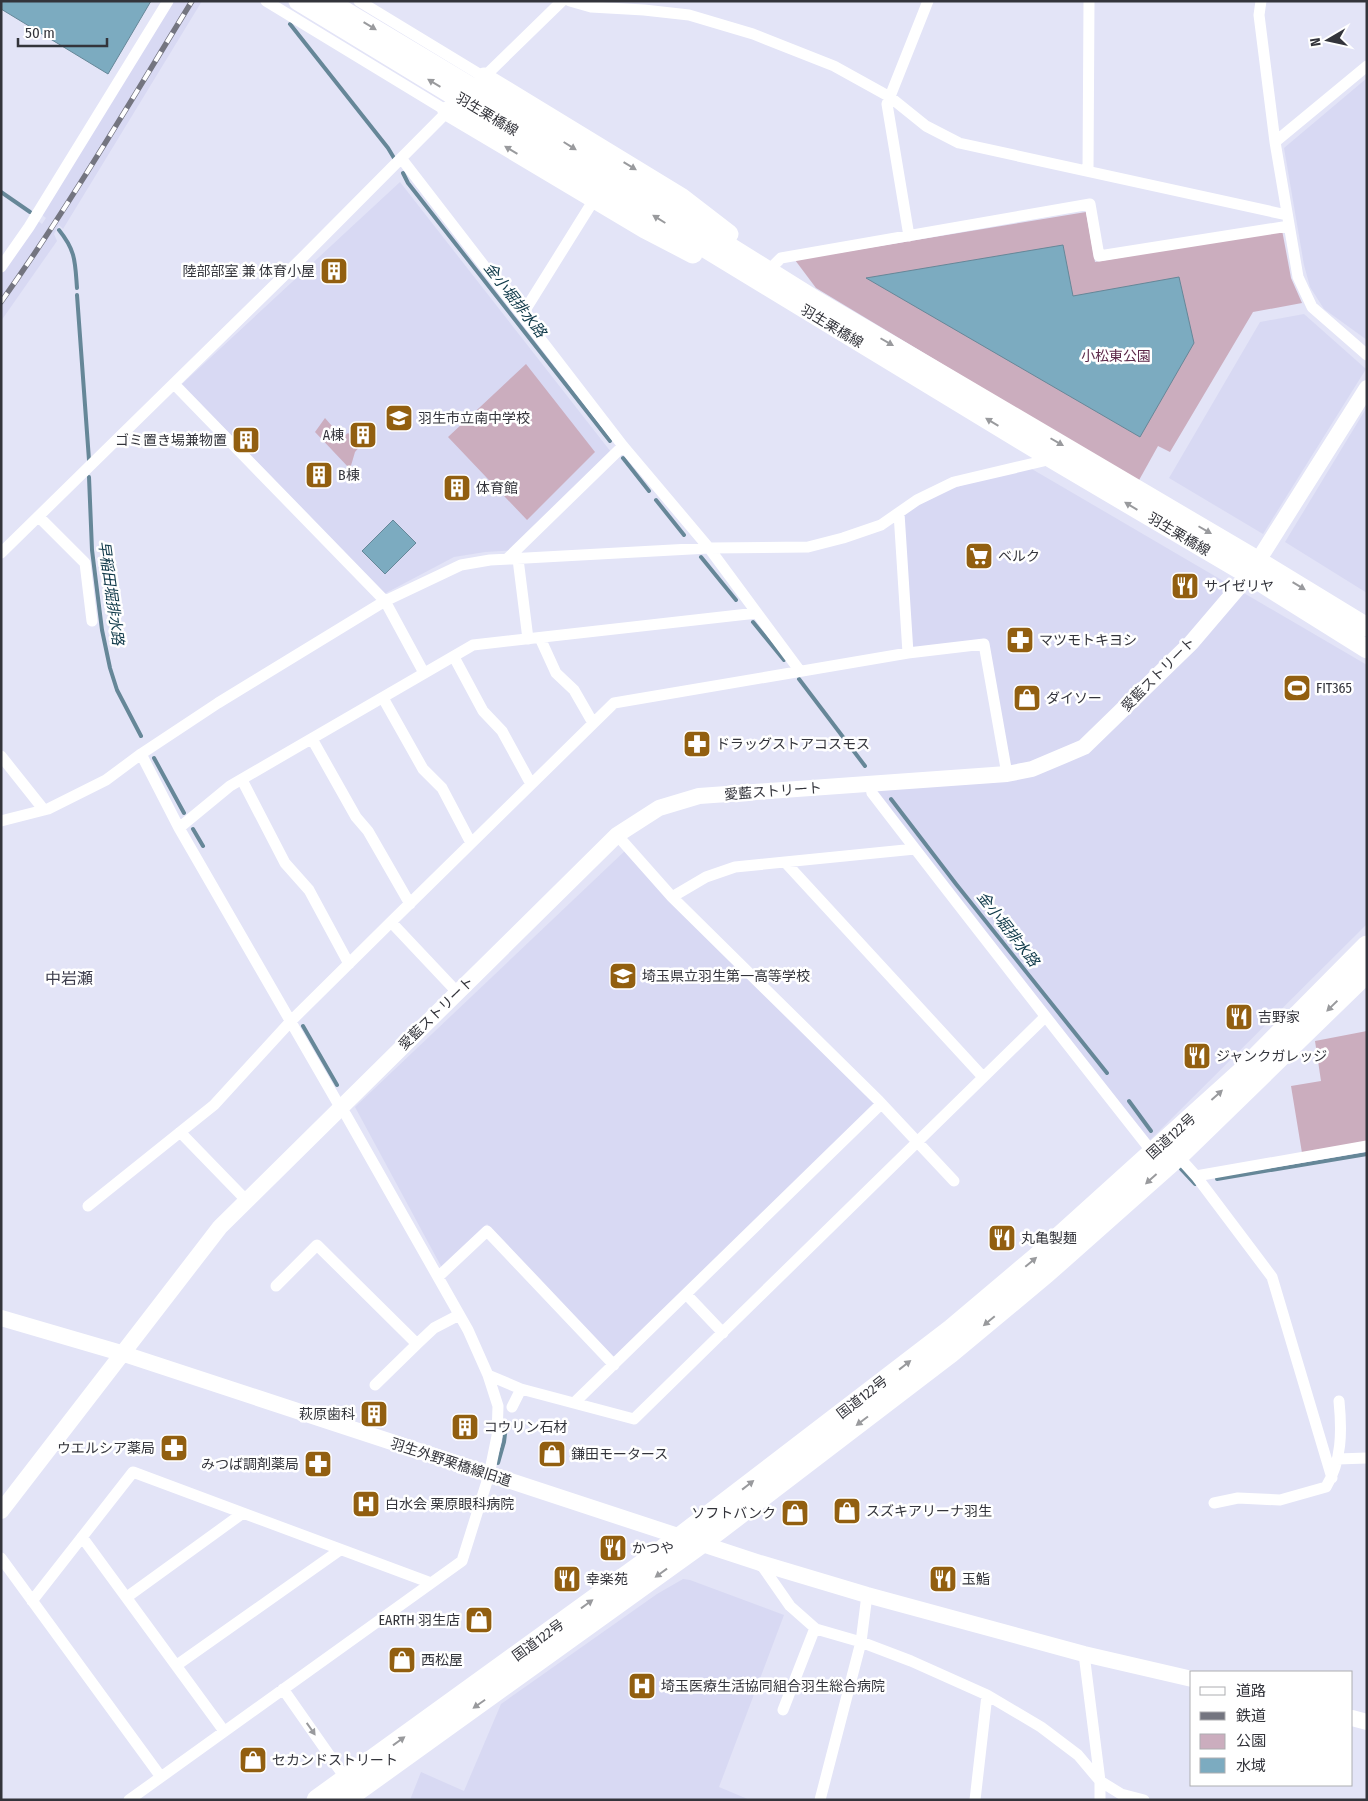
<svg xmlns="http://www.w3.org/2000/svg" width="1368" height="1801" font-family="'Fira Sans Condensed','Noto Sans JP',sans-serif">
<style>
.built{fill:#d8d9f3}
.green{fill:#cbadbe}
.water{fill:#7cabc0;stroke:#668798}
.lines{fill:none;stroke-linecap:round;stroke-linejoin:round}
.stream{stroke:#668798;stroke-width:4}
.street{stroke:#fff;stroke-width:11}
.secondary{stroke:#fff;stroke-width:16}
.primary{stroke:#fff;stroke-width:19}
.highway{stroke:#fff;stroke-width:21}
.rail-casing{stroke:#747580;stroke-width:5.5}
.rail{stroke:#fff;stroke-width:4;stroke-dasharray:11;stroke-linecap:butt}
.oneway{fill:#999a9d}
.labels{text-anchor:middle;stroke-width:5;stroke-linejoin:round;paint-order:stroke}
.street-label{font-size:14px;fill:#33343b;stroke:#fff}
.poi-label{font-size:14px;fill:#33343b;stroke:#fff;text-anchor:start}
.park-label{font-size:14px;fill:#5c2849;stroke:#fff}
.water-label{font-size:15px;font-style:italic;fill:#0e3848;stroke:#fff}
.quarter-label{font-size:16px;fill:#3d3d4c;stroke:#fff}
</style>
<rect width="100%" height="100%" fill="#e3e4f7"/>
<path class="built" d="M173,1h29l-139,228 -4,-4 -5,9 3,7 -56,80v-48l37,-52 4,3 4,-6 -5,-4z
M1367,78v262l-43,-31 -14,-22 -6,-22 -20,-117z
M400,182l211,270 -93,98 -33,2 -31,5 -70,37 -202,-210z
M1304,314l62,55 -103,165 -94,-56 91,-156z
M1367,407v186l-82,-51z
M1025,465l342,200v259l-221,220 -276,-360 138,-10 -24,-130 -73,9 -12,-140 18,-13z
M629,847l249,259 -263,253 -128,-135 -45,44 -87,-161z
M683,1579l7,1 94,35 -65,172 31,13h-340l11,-28 43,19 37,-87 156,-110z"/>
<path class="green" d="M1086,212l9,50 187,-32 9,48 11,25 -49,9 -83,140 -12,-6 -20,36 -322,-194 -21,-28z
M526,364l69,88 -68,68 -79,-83z
M325,418l7,8 -3,6 9,9 10,-8 13,12 -6,7 -5,17 -35,-37z
M1367,1031v110l-65,12 -11,-67 30,-5 -6,-40z"/>
<path class="water" d="M1,1h150l-43,73 -107,-65z
M1063,245l10,51 106,-19 15,66 -54,94 -274,-159z
M393,520l23,23 -31,31 -23,-23z"/>
<g class="lines">
<path class="stream" d="M290,24l98,124 6,10
M403,173l5,10 202,258
M1,192l29,20
M59,230c17,21 16,32 18,58
M77,295l12,165
M623,458l26,33
M89,477l3,73 10,80 8,38 7,22 24,46
M656,500l28,35
M701,557l35,43
M753,622l31,38
M799,679l66,87
M154,758l30,55
M891,799l65,85 151,189
M193,829l10,17
M303,1026l34,59
M1129,1101l22,30
M1181,1169l14,15
M1217,1179l150,-25
M498,1463l6,-21 2,-16"/>
<path class="street" d="M266,1l181,110
M359,1l125,76
M570,1l21,6 53,3 45,5 64,19 81,32 56,31 36,29 33,17 328,72
M1261,1l-2,14 16,127
M1367,66l-92,76 23,135 14,30 55,48
M481,80l81,-79
M401,158l222,288 86,102 48,65
M1088,171l1,-170
M909,236l-22,-132 41,-103
M1,267l28,-40 139,-226
M772,267l9,-9 309,-54 9,52 190,-30
M522,315l68,-109
M174,384l211,217 39,72
M899,513l9,140
M39,517l46,46 7,58
M1,553l303,-297 147,-148
M507,559l116,-113
M518,559l10,80
M540,638l16,35 18,17 19,33
M454,657l29,54 19,20 29,53
M383,698l40,71 19,19 29,55
M312,739l44,78 12,14 42,73
M1,756l43,54
M242,780l43,83 24,27 40,74
M870,784l2,9c93,121 187,241 281,360
M1,821l47,-12 58,-29 35,-26 77,-51 167,-102 76,-36 29,-5 219,-12 99,-1 35,-9 38,-13 36,-25 37,-18 98,-23
M179,828l51,-42 243,-141 284,-32 43,58
M617,835l55,62 207,204 75,80
M785,862l198,215
M672,897l34,-20 29,-10 180,-18
M457,992l-66,-70 223,-219 294,-50 76,-9 23,130
M180,1132l67,69
M1178,1156l18,20 76,101 60,201
M1196,1176l171,-30
M88,1206l126,-101 77,-84 100,-99
M438,1277l49,-46 127,134
M276,1286l41,-41 100,99 -42,41
M686,1294l37,39
M417,1344l17,-16 25,-13
M488,1375l33,14
M574,1403l307,-299
M512,1407l9,-18 113,30 411,-402
M1337,1459l30,-1
M1214,1503l24,-5 42,2 46,-13c16,-26 16,-56 13,-86
M82,1537l142,194
M1,1558l160,219
M760,1563l30,43 26,23 45,13 50,19 76,34 54,32 37,28 22,26 21,13 23,6
M127,1597l116,-84
M32,1601l101,-129 298,111
M1084,1654l16,127v19
M177,1665l163,-115
M283,1689l63,90
M783,1710l32,-82
M129,1800l333,-239 27,-86 8,-39 1,-30 -10,-31 -20,-45 -122,-215 -6,-8 -161,-279 -38,-74
M820,1800l41,-158 6,-47
M975,1800l12,-105"/>
<path class="secondary" d="M1,1318l120,35 639,210 107,32 217,59 108,25
M1,1511l219,-284 397,-392 42,-27 40,-12 308,-22 25,-5 52,-22 107,-104 58,-68 118,-187
M1352,1718l15,4"/>
<path class="primary" d="M298,1l754,458 197,116 118,74
M328,1l200,120 289,180 440,259 110,67
M484,77l197,120 48,37
M447,111l198,118 48,25"/>
<path class="highway" d="M317,1800l365,-264 270,-207 83,-70 207,-187 125,-126
M344,1800l356,-256 250,-191 96,-80 132,-117 189,-184"/>
<defs>
<path id="rail" d="M1,302c69,-97 129,-200 191,-301"/>
</defs>
<use href="#rail" class="rail-casing"/>
<use href="#rail" class="rail"/>
</g>
<defs><path id="oneway-solid" d="M-6-.8H1V-3.2L6.5 0L1 3.2V.8H-6Z" transform="scale(1.25)"/></defs>
<g class="oneway">
<use href="#oneway-solid" transform="translate(370 26) rotate(31)"/>
<use href="#oneway-solid" transform="translate(434 83) rotate(-149)"/>
<use href="#oneway-solid" transform="translate(570 146) rotate(32)"/>
<use href="#oneway-solid" transform="translate(511 150) rotate(-149)"/>
<use href="#oneway-solid" transform="translate(630 166) rotate(31)"/>
<use href="#oneway-solid" transform="translate(659 219) rotate(-148)"/>
<use href="#oneway-solid" transform="translate(887 342) rotate(30)"/>
<use href="#oneway-solid" transform="translate(992 422) rotate(-149)"/>
<use href="#oneway-solid" transform="translate(1057 442) rotate(30)"/>
<use href="#oneway-solid" transform="translate(1131 506) rotate(-149)"/>
<use href="#oneway-solid" transform="translate(1205 530) rotate(30)"/>
<use href="#oneway-solid" transform="translate(1299 586) rotate(31)"/>
<use href="#oneway-solid" transform="translate(1332 1006) rotate(136)"/>
<use href="#oneway-solid" transform="translate(1217 1095) rotate(-42)"/>
<use href="#oneway-solid" transform="translate(1151 1179) rotate(138)"/>
<use href="#oneway-solid" transform="translate(1031 1262) rotate(-40)"/>
<use href="#oneway-solid" transform="translate(989 1321) rotate(140)"/>
<use href="#oneway-solid" transform="translate(905 1365) rotate(-38)"/>
<use href="#oneway-solid" transform="translate(862 1421) rotate(143)"/>
<use href="#oneway-solid" transform="translate(748 1485) rotate(-38)"/>
<use href="#oneway-solid" transform="translate(661 1573) rotate(144)"/>
<use href="#oneway-solid" transform="translate(587 1604) rotate(-36)"/>
<use href="#oneway-solid" transform="translate(479 1704) rotate(145)"/>
<use href="#oneway-solid" transform="translate(311 1729) rotate(55)"/>
<use href="#oneway-solid" transform="translate(399 1741) rotate(-36)"/>
</g>
<defs>
<symbol id="building-square" viewBox="-11 -11 22 22"><rect x="-9" y="-9" width="18" height="18" rx="4" fill="#925f10" stroke="#fff"/><path d="M-4-6H4V6H1V3H-1V6H-4ZM-2.5-4.3h1.7v1.8h-1.7ZM.8-4.3h1.7v1.8H.8ZM-2.5-1h1.7V.8h-1.7ZM.8-1h1.7V.8H.8Z" fill="#fff"/></symbol>
<symbol id="school-square" viewBox="-11 -11 22 22"><rect x="-9" y="-9" width="18" height="18" rx="4" fill="#925f10" stroke="#fff"/><path d="M0-5L7-2L0 1L-7-2ZM-4 1L0 2.5L4 1V4Q0 6-4 4Z" fill="#fff"/></symbol>
<symbol id="supermarket-square" viewBox="-11 -11 22 22"><rect x="-9" y="-9" width="18" height="18" rx="4" fill="#925f10" stroke="#fff"/><path d="M-6-5.5h2.5l.6 2H6L4.5 2H-2.5L-4.4-4H-6ZM-1.5 3.2a1.3 1.3 0 1 0 .1 0ZM3 3.2a1.3 1.3 0 1 0 .1 0Z" fill="#fff"/></symbol>
<symbol id="restaurant-square" viewBox="-11 -11 22 22"><rect x="-9" y="-9" width="18" height="18" rx="4" fill="#925f10" stroke="#fff"/><path d="M-5-6h1v4h1v-4h1v4h1v-4h1v5L-1.5 .5V6h-2V.5L-5-1ZM5-6V6H3V1.5H1.5Q1.5-4 5-6Z" fill="#fff"/></symbol>
<symbol id="pharmacy-square" viewBox="-11 -11 22 22"><rect x="-9" y="-9" width="18" height="18" rx="4" fill="#925f10" stroke="#fff"/><path d="M-2-6h4v4h4v4h-4v4h-4v-4h-4v-4h4Z" fill="#fff"/></symbol>
<symbol id="stadium-square" viewBox="-11 -11 22 22"><rect x="-9" y="-9" width="18" height="18" rx="4" fill="#925f10" stroke="#fff"/><path d="M0-5a6.5 5 0 1 0 0 10a6.5 5 0 1 0 0-10ZM-3.5-1.8h7v3.6h-7Z" fill="#fff"/></symbol>
<symbol id="shop-square" viewBox="-11 -11 22 22"><rect x="-9" y="-9" width="18" height="18" rx="4" fill="#925f10" stroke="#fff"/><path d="M-5-2.5h2.3a2.7 3.5 0 0 1 5.4 0H5L5.5 6h-11ZM-1.5-2.5h3a1.5 2.3 0 0 0-3 0Z" fill="#fff"/></symbol>
<symbol id="hospital-square" viewBox="-11 -11 22 22"><rect x="-9" y="-9" width="18" height="18" rx="4" fill="#925f10" stroke="#fff"/><path d="M-5-5h3v3.5h4V-5h3V5h-3V1.5h-4V5h-3Z" fill="#fff"/></symbol>
</defs>
<g fill-rule="evenodd">
<use href="#building-square" x="318" y="255" width="32" height="32"/>
<use href="#school-square" x="383" y="402" width="32" height="32"/>
<use href="#building-square" x="347" y="419" width="32" height="32"/>
<use href="#building-square" x="230" y="424" width="32" height="32"/>
<use href="#building-square" x="303" y="459" width="32" height="32"/>
<use href="#building-square" x="441" y="472" width="32" height="32"/>
<use href="#supermarket-square" x="963" y="540" width="32" height="32"/>
<use href="#restaurant-square" x="1169" y="570" width="32" height="32"/>
<use href="#pharmacy-square" x="1004" y="624" width="32" height="32"/>
<use href="#stadium-square" x="1281" y="672" width="32" height="32"/>
<use href="#shop-square" x="1011" y="682" width="32" height="32"/>
<use href="#pharmacy-square" x="681" y="728" width="32" height="32"/>
<use href="#school-square" x="607" y="960" width="32" height="32"/>
<use href="#restaurant-square" x="1223" y="1001" width="32" height="32"/>
<use href="#restaurant-square" x="1181" y="1040" width="32" height="32"/>
<use href="#restaurant-square" x="986" y="1222" width="32" height="32"/>
<use href="#building-square" x="358" y="1398" width="32" height="32"/>
<use href="#building-square" x="449" y="1411" width="32" height="32"/>
<use href="#pharmacy-square" x="158" y="1432" width="32" height="32"/>
<use href="#shop-square" x="536" y="1438" width="32" height="32"/>
<use href="#pharmacy-square" x="302" y="1448" width="32" height="32"/>
<use href="#hospital-square" x="350" y="1488" width="32" height="32"/>
<use href="#shop-square" x="831" y="1495" width="32" height="32"/>
<use href="#shop-square" x="779" y="1497" width="32" height="32"/>
<use href="#restaurant-square" x="597" y="1532" width="32" height="32"/>
<use href="#restaurant-square" x="551" y="1563" width="32" height="32"/>
<use href="#restaurant-square" x="927" y="1563" width="32" height="32"/>
<use href="#shop-square" x="463" y="1604" width="32" height="32"/>
<use href="#shop-square" x="386" y="1644" width="32" height="32"/>
<use href="#hospital-square" x="626" y="1670" width="32" height="32"/>
<use href="#shop-square" x="237" y="1744" width="32" height="32"/>
</g>
<g class="labels">
<g class="street-label">
<text transform="translate(487 114) rotate(31)" y="5">羽生栗橋線</text>
<text transform="translate(832 326) rotate(31)" y="5">羽生栗橋線</text>
<text transform="translate(1179 534) rotate(31)" y="5">羽生栗橋線</text>
<text transform="translate(1158 674) rotate(-45)" y="5">愛藍ストリート</text>
<text transform="translate(773 791) rotate(-4)" y="5">愛藍ストリート</text>
<text transform="translate(436 1013) rotate(-44)" y="5">愛藍ストリート</text>
<text transform="translate(1171 1136) rotate(-42)" y="5">国道122号</text>
<text transform="translate(862 1397) rotate(-38)" y="5">国道122号</text>
<text transform="translate(451 1462) rotate(18)" y="5">羽生外野栗橋線旧道</text>
<text transform="translate(538 1640) rotate(-36)" y="5">国道122号</text>
</g>
<g class="poi-label">
<text x="315" y="276" text-anchor="end">陸部部室 兼 体育小屋</text>
<text x="418" y="423">羽生市立南中学校</text>
<text x="344" y="440" text-anchor="end">A棟</text>
<text x="227" y="445" text-anchor="end">ゴミ置き場兼物置</text>
<text x="338" y="480">B棟</text>
<text x="476" y="493">体育館</text>
<text x="998" y="561">ベルク</text>
<text x="1204" y="591">サイゼリヤ</text>
<text x="1039" y="645">マツモトキヨシ</text>
<text x="1316" y="693">FIT365</text>
<text x="1046" y="703">ダイソー</text>
<text x="716" y="749">ドラッグストアコスモス</text>
<text x="642" y="981">埼玉県立羽生第一高等学校</text>
<text x="1258" y="1022">吉野家</text>
<text x="1216" y="1061">ジャンクガレッジ</text>
<text x="1021" y="1243">丸亀製麺</text>
<text x="355" y="1419" text-anchor="end">萩原歯科</text>
<text x="484" y="1432">コウリン石材</text>
<text x="155" y="1453" text-anchor="end">ウエルシア薬局</text>
<text x="571" y="1459">鎌田モータース</text>
<text x="299" y="1469" text-anchor="end">みつば調剤薬局</text>
<text x="385" y="1509">白水会 栗原眼科病院</text>
<text x="866" y="1516">スズキアリーナ羽生</text>
<text x="776" y="1518" text-anchor="end">ソフトバンク</text>
<text x="632" y="1553">かつや</text>
<text x="586" y="1584">幸楽苑</text>
<text x="962" y="1584">玉鮨</text>
<text x="460" y="1625" text-anchor="end">EARTH 羽生店</text>
<text x="421" y="1665">西松屋</text>
<text x="661" y="1691">埼玉医療生活協同組合羽生総合病院</text>
<text x="272" y="1765">セカンドストリート</text>
</g>
<g class="park-label">
<text x="1116" y="361">小松東公園</text>
</g>
<g class="water-label">
<text transform="translate(515 300) rotate(52)" y="5">金小堀排水路</text>
<text transform="translate(111 593) rotate(82)" y="5">早稲田堀排水路</text>
<text transform="translate(1008 929) rotate(52)" y="5">金小堀排水路</text>
</g>
<g class="quarter-label">
<text x="69" y="984">中岩瀬</text>
</g>
</g>
<rect width="1368" height="1801" fill="none" stroke="#33343b" stroke-width="5"/>
<rect x="1190" y="1671" width="162" height="115" fill="#ffffff" stroke="#adaeb1"/>
<rect x="1200" y="1687" width="25" height="8" fill="#ffffff" stroke="#adaeb1"/>
<text x="1236" y="1696" font-size="15" fill="#33343b">道路</text>
<rect x="1200" y="1712" width="25" height="8" fill="#747580" stroke="#adaeb1"/>
<text x="1236" y="1721" font-size="15" fill="#33343b">鉄道</text>
<rect x="1200" y="1734" width="25" height="15" fill="#cbadbe" stroke="#adaeb1"/>
<text x="1236" y="1746" font-size="15" fill="#33343b">公園</text>
<rect x="1200" y="1758" width="25" height="15" fill="#7cabc0" stroke="#adaeb1"/>
<text x="1236" y="1771" font-size="15" fill="#33343b">水域</text>
<g transform="translate(1328 40) rotate(261)" stroke="#ffffff" stroke-width="4" paint-order="stroke">
<path d="M0-4L9 19L0 12L-9 19Z" fill="#33343b"/>
<text y="-8" font-size="14" font-weight="bold" text-anchor="middle" fill="#33343b">N</text>
</g>
<path d="M18 38v8h89v-8" fill="none" stroke="#33343b" stroke-width="2.5"/>
<text x="25" y="38" font-size="15" fill="#33343b" stroke="#ffffff" stroke-width="4" paint-order="stroke">50 m</text>
</svg>
